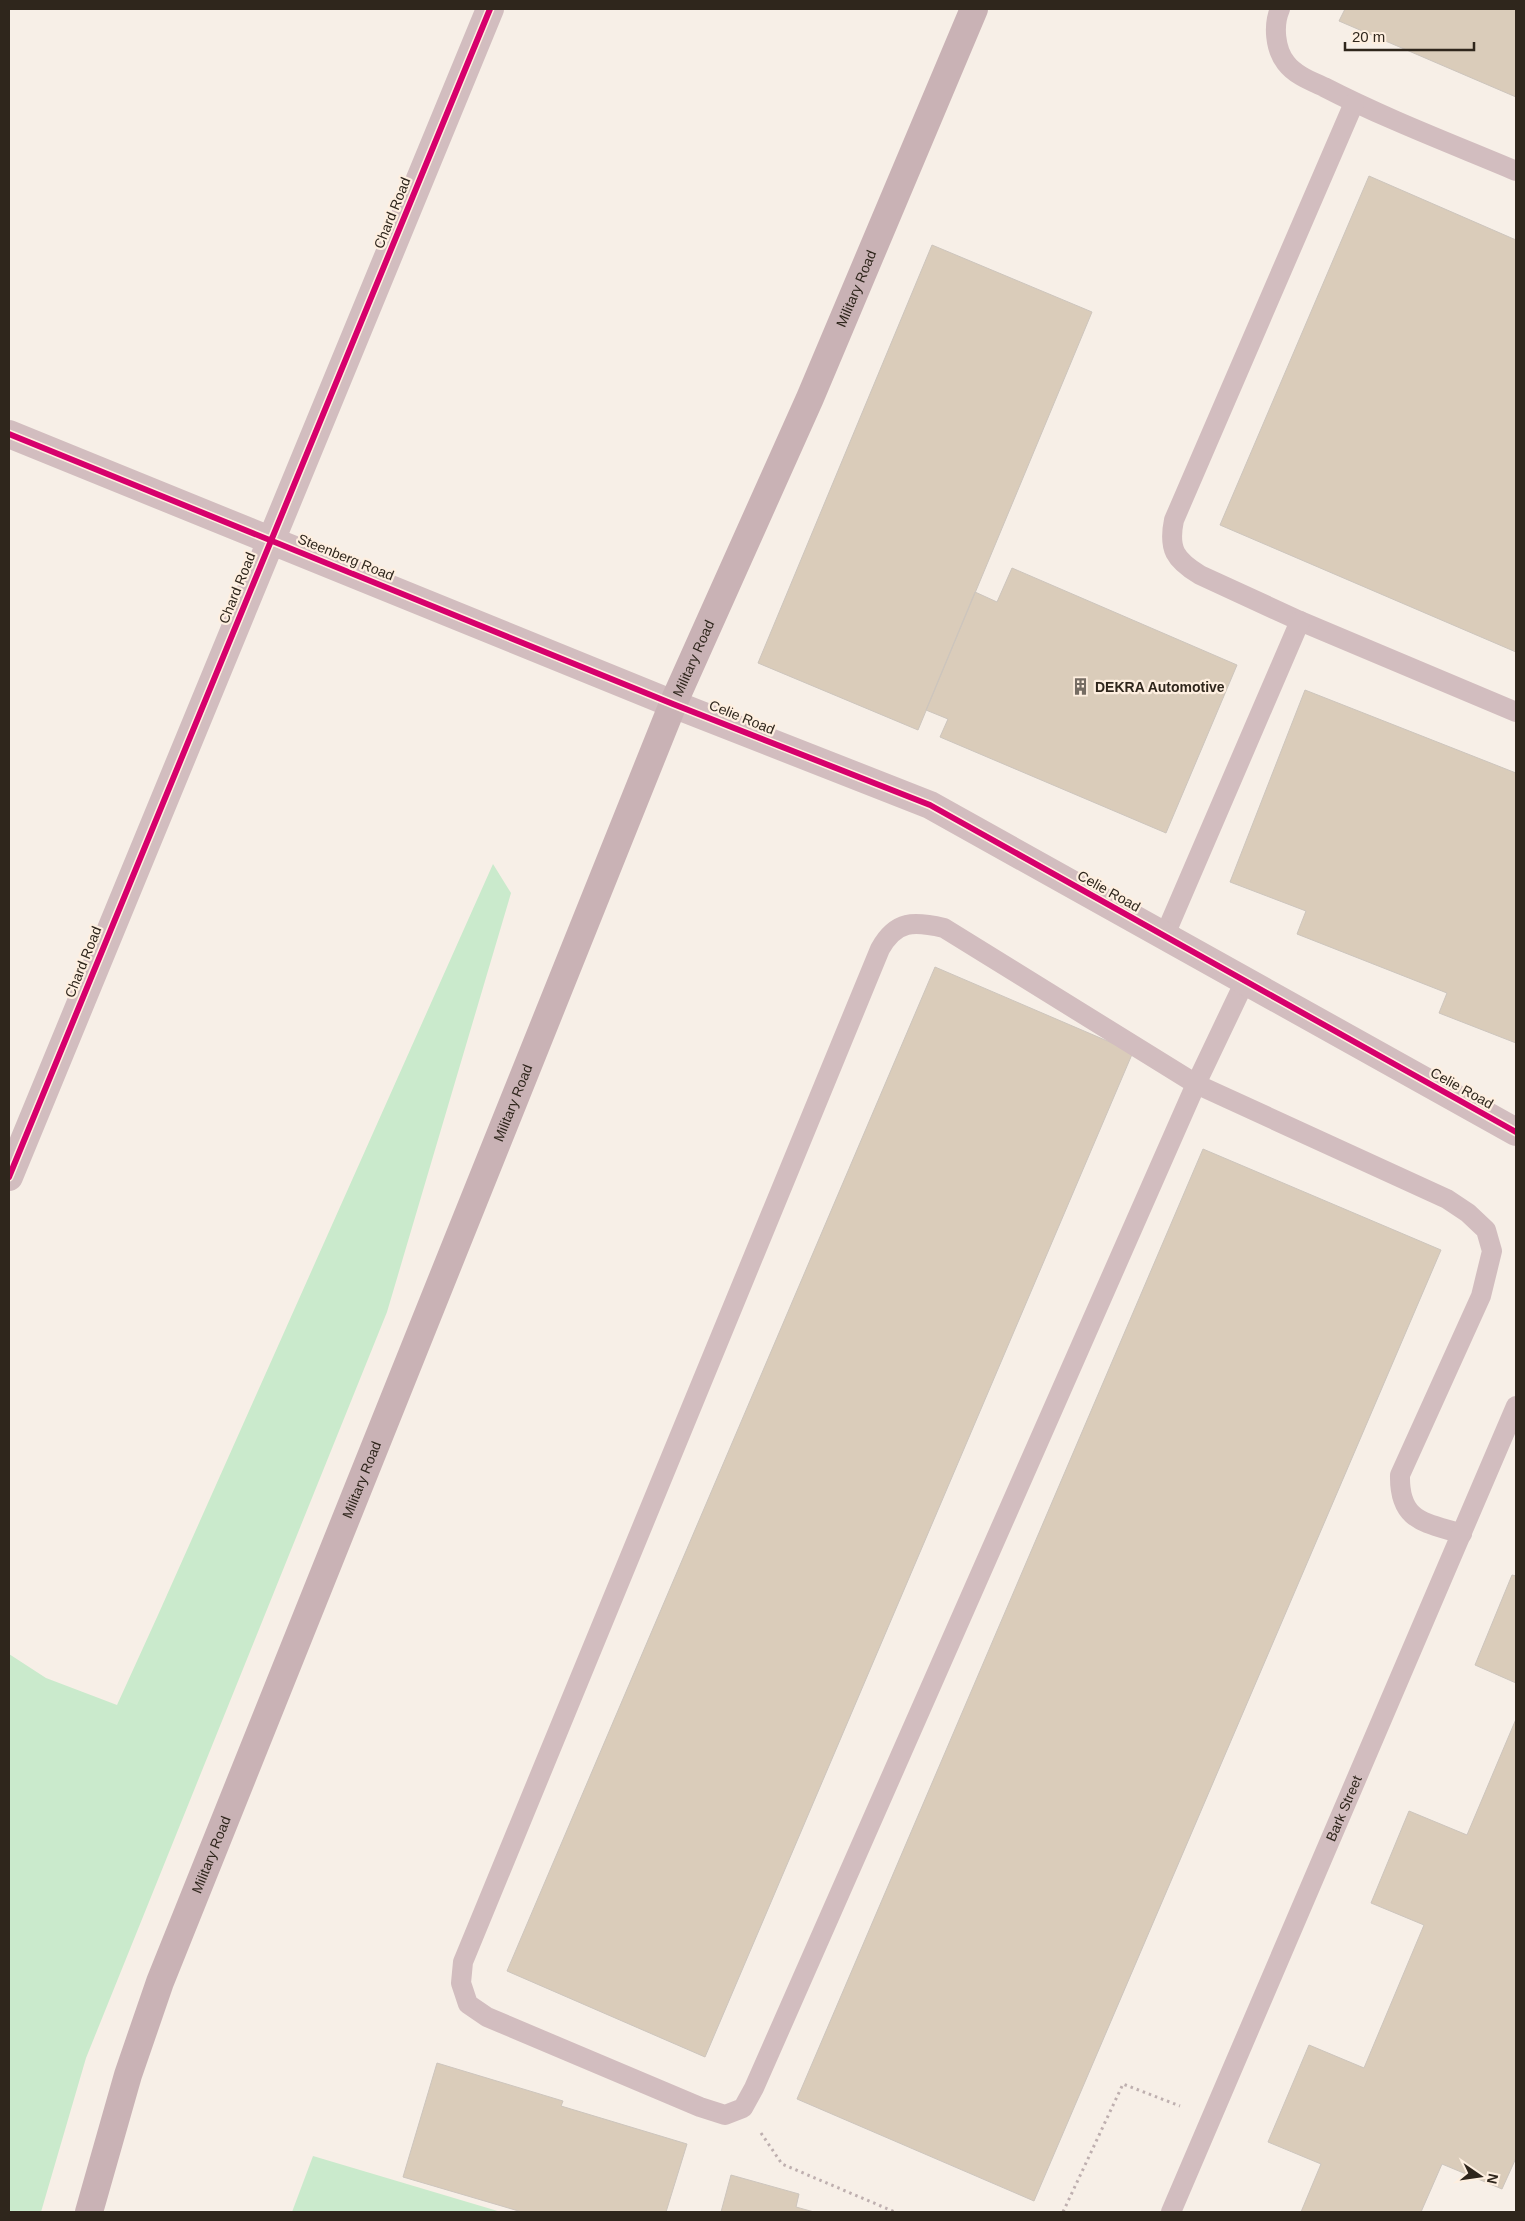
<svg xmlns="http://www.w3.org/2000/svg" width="1525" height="2221" font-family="Helvetica,sans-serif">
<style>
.green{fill:#caeacc}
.building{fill:#daccba;stroke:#cdc5bd}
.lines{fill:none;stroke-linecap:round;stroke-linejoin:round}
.path{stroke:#beafaf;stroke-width:3;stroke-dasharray:2.5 4;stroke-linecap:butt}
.service{stroke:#d2bdbf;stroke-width:20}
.minor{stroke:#d2bdbf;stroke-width:28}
.secondary{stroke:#c9b2b5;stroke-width:28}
.cycleway-casing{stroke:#feefe0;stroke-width:9}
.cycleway{stroke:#d6006c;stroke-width:6}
.labels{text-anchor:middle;stroke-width:4.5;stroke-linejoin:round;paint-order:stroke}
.street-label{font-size:14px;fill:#2f261c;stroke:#feefe0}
.poi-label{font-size:14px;font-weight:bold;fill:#2f261c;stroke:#feefe0;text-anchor:start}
</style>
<rect width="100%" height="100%" fill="#f7efe7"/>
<path class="green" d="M493,864l18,29 -124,419 -301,746 -45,154h-32v-558l37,24 71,27 41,-90z
M313,2156l188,56h-209z"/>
<path class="building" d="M1345,9h171v88l-177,-76z
M1369,176l147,64v412l-296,-127z
M932,245l160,67 -174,418 -160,-67z
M1012,568l225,97 -71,168 -226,-96 8,-18 -22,-9 49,-118 22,10z
M1305,690l211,83v270l-77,-30 8,-20 -150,-59 9,-23 -76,-29z
M935,967l198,85 -428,1005 -198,-86z
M1203,1149l238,101 -407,951 -237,-102z
M1512,1575l4,1v107l-41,-18z
M1516,1719v439l-14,31 -60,-25 -21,48h-120l20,-48 -53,-22 41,-97 55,23 60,-143 -53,-22 38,-92 58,24z
M437,2063l126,38 -2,5 126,38 -21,68h-144l-119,-35z
M731,2175l68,19 -3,13 18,5h-93z"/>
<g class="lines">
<path class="path" d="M761,2133l21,31 113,48
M1063,2212l60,-128 57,22"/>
<g class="service">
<path d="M1280,9c-7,16 -5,40 6,54 9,12 25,18 38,24 62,32 128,57 192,84"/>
<path d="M1354,103l-180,417c-6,29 1,40 26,55l100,46 216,91"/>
<path d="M1164,937l136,-316"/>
<path d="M1245,981l-49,103 -442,1004 -11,20 -18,7 -25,-8 -213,-90 -19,-13 -7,-21 2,-21 417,-1013c16,-29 34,-28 64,-21l252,156 251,115 21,14 18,17 6,21 -11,45 -81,179c-1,47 25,47 62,59"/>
<path id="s1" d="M1171,2212l345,-806"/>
</g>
<path class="minor" d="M9,434l664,270 257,101 586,327
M9,1177l481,-1168"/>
<path class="secondary" id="s2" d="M89,2212l39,-137 32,-93 513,-1278 137,-306 164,-389"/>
<defs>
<path id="cycleway" d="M9,434l664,270 257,101 586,327
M9,1177l481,-1168"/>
</defs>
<use href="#cycleway" class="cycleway-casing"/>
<use href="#cycleway" class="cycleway"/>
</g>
<defs>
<symbol id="building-bare" viewBox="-9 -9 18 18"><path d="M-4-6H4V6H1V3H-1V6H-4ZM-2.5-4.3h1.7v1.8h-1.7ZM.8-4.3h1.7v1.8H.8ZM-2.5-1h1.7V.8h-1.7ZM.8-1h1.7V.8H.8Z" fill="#756c63" stroke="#feefe0" stroke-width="2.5" paint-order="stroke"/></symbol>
</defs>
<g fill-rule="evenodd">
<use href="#building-bare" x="1068" y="674" width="25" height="25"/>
</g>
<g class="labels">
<g class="street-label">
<text transform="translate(392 213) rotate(-68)" y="5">Chard Road</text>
<text dy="5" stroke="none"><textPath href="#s2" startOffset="2072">Military Road</textPath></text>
<text transform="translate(346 557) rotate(22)" y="5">Steenberg Road</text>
<text transform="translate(237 588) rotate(-68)" y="5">Chard Road</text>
<text dy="5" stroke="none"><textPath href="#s2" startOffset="1668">Military Road</textPath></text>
<text transform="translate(742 717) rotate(22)" y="5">Celie Road</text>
<text transform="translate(1109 891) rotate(29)" y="5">Celie Road</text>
<text transform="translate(83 962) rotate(-68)" y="5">Chard Road</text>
<text transform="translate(1462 1088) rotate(29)" y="5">Celie Road</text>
<text dy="5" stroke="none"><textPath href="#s2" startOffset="1188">Military Road</textPath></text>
<text dy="5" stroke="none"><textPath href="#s2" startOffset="782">Military Road</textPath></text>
<text dy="5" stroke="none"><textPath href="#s1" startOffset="439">Bark Street</textPath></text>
<text dy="5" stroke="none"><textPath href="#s2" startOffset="378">Military Road</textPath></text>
</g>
<g class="poi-label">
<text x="1095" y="692">DEKRA Automotive</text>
</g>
</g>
<rect width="1525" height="2221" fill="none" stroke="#2f261c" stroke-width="20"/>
<g transform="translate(1480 2176) rotate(103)" stroke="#feefe0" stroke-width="4" paint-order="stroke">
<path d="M0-4L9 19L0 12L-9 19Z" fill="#2f261c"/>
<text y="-8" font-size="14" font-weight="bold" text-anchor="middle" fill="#2f261c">N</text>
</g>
<path d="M1345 42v8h129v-8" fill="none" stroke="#2f261c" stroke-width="2.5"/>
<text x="1352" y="42" font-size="15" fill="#2f261c" stroke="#feefe0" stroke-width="4" paint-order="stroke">20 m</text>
</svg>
